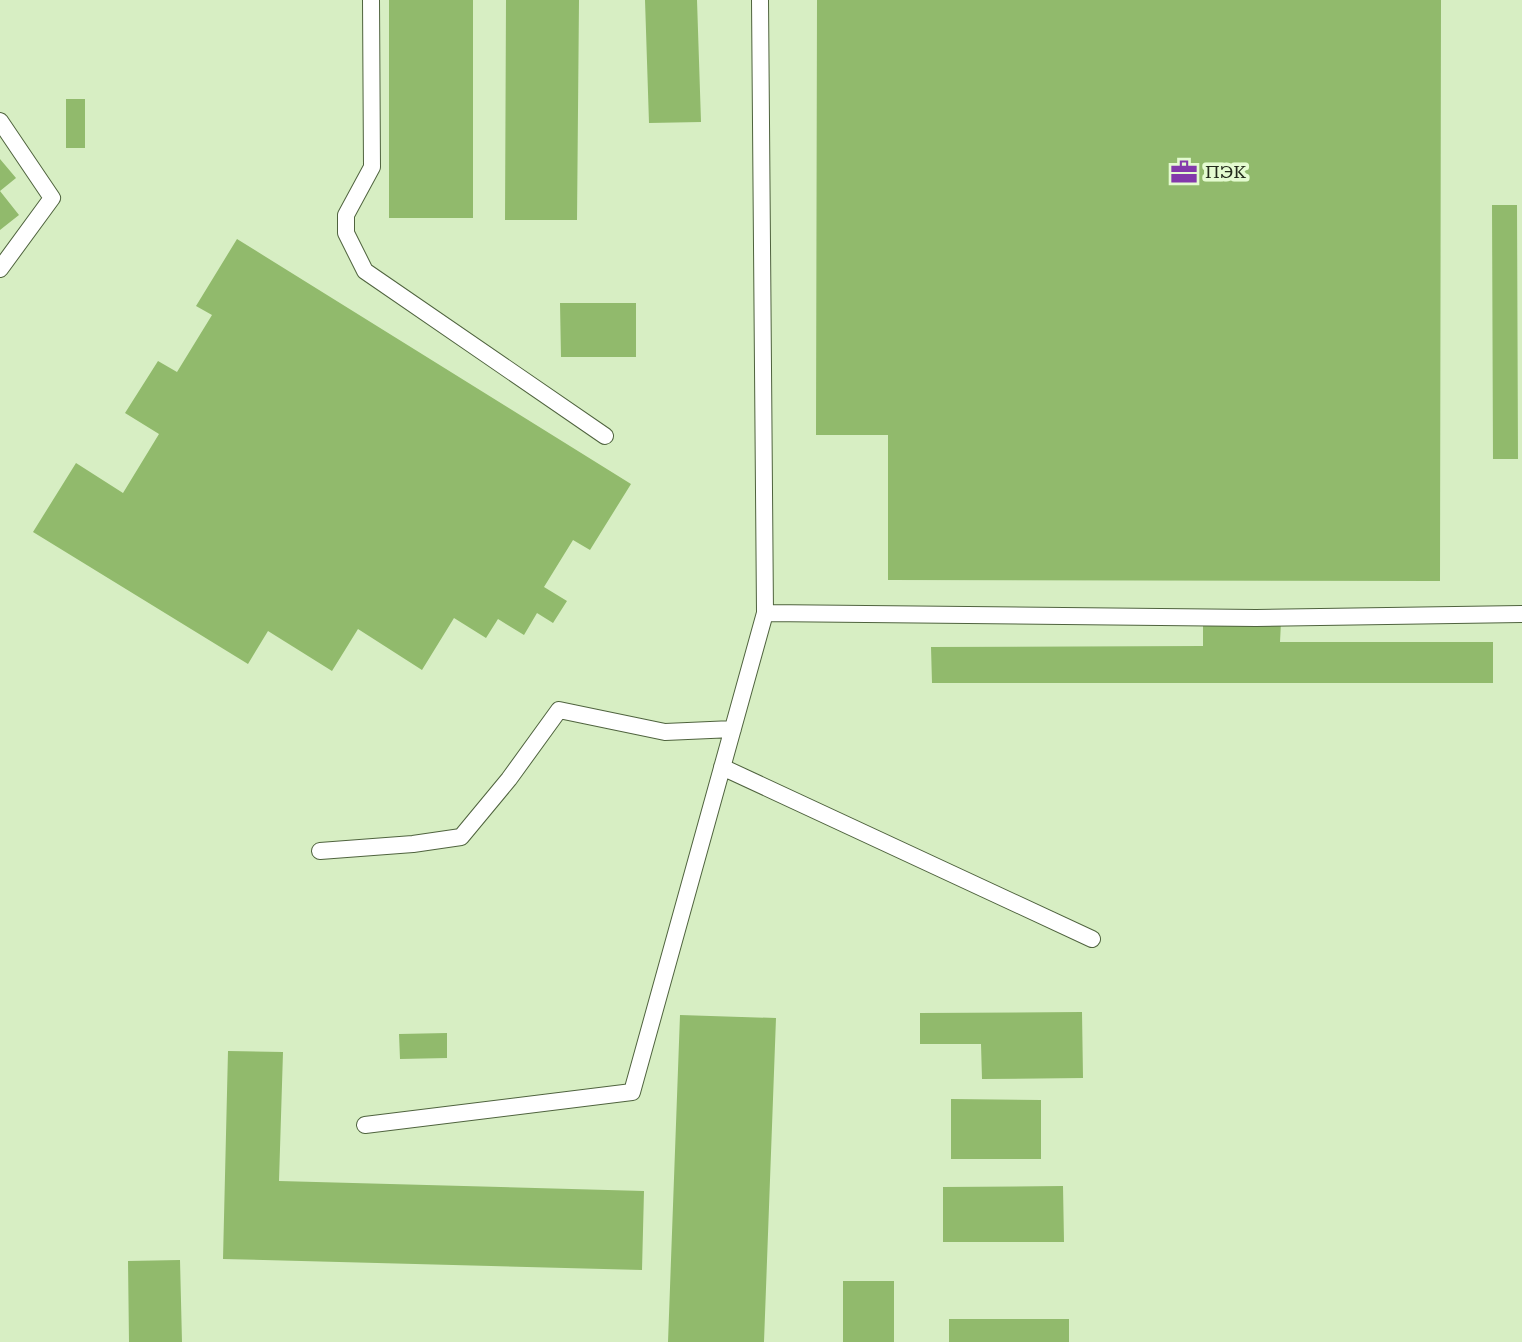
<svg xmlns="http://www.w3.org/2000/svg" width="1522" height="1342" font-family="'Roboto Serif',serif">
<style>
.building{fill:#91ba6c}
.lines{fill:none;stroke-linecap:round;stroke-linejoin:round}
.service-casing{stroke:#4f633e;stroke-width:18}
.service{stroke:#fff;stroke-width:16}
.labels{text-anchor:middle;stroke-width:7;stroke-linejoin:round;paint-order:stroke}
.poi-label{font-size:18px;fill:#232b1b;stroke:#e4fbd0;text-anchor:start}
</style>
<rect width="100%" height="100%" fill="#d7eec3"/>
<path class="building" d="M389,0h84v218h-84z
M506,0h73l-2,220h-72z
M645,0h52l4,122 -52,1z
M817,0h624l-1,581 -552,-1v-145h-72z
M66,99h19v49h-19z
M0,159l16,19 -16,13z
M0,191l19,24 -19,15z
M1492,205h25l1,254h-25z
M237,239l394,245 -41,66 -17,-10 -29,47 23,14 -14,22 -16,-10 -13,22 -26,-16 -12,19 -32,-20 -32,52 -64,-41 -26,42 -64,-40 -20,33 -215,-132 43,-69 47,30 36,-59 -34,-21 33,-52 19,11 35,-57 -16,-9z
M560,303h76v54h-75z
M1203,622h78l-1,20h213v41h-561l-1,-36 272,-1z
M1082,1012l1,66 -101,1 -1,-35h-61v-31z
M680,1015l96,3 -12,324h-96z
M447,1033v25l-47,1 -1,-25z
M228,1051l55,1 -4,129 365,10 -2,79 -419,-11z
M951,1099l90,1v59h-90z
M1063,1186l1,56h-121v-55z
M180,1260l2,82h-53l-1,-81z
M843,1281h51v61h-51z
M949,1319h120v23h-120z"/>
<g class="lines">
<defs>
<path id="service" d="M371,0l1,167 -26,48v18l19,38 240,165
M0,121l52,77 -52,71
M765,613l491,5 266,-4
M722,767l370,172
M320,851l93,-7 48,-7 48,-58 50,-69 106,22 68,-3
M365,1125l267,-33 133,-479 -5,-613"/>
</defs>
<use href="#service" class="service-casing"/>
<use href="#service" class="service"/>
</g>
<defs>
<symbol id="office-bare" viewBox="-9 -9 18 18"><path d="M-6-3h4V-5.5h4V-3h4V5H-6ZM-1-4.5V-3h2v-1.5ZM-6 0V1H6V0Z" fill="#8339ab" stroke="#e4fbd0" stroke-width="2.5" paint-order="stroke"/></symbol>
</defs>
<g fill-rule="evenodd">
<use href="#office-bare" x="1165" y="153" width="38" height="38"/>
</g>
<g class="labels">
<g class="poi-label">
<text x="1205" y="178">ПЭК</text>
</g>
</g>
</svg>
